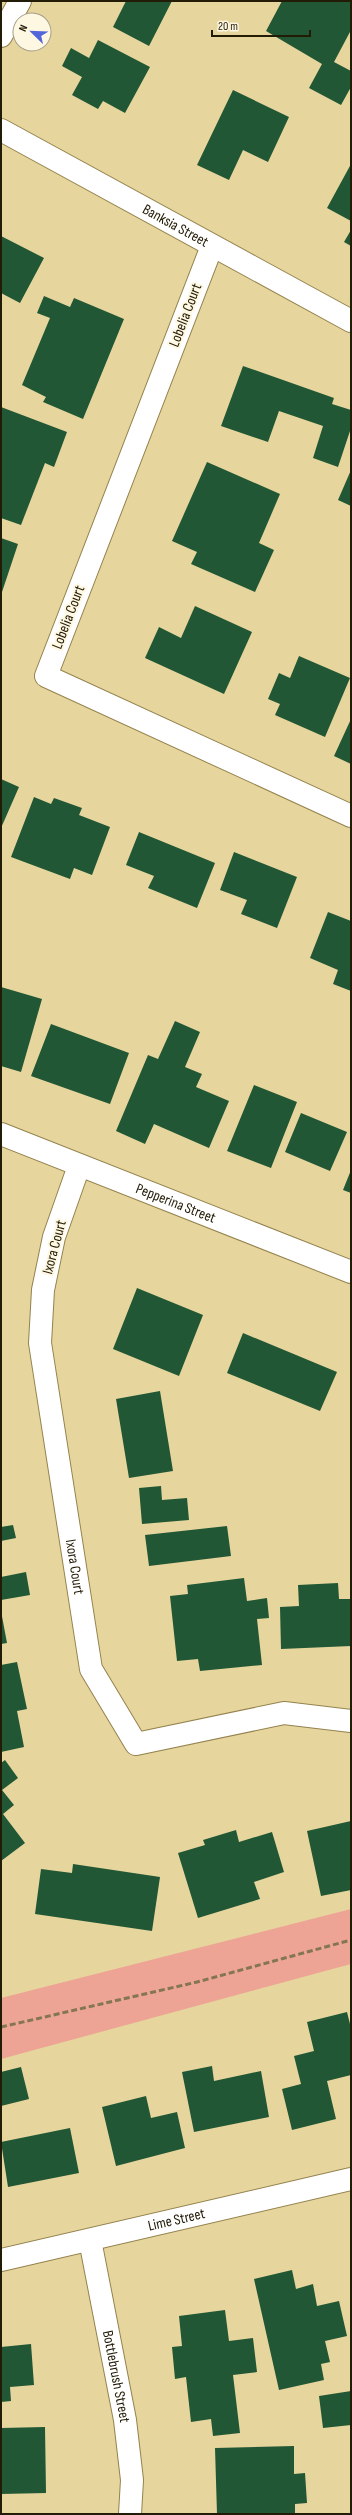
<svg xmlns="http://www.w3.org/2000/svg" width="352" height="2515" font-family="'Sofia Sans Condensed',sans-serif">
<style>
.green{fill:#eda494}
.building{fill:#215734}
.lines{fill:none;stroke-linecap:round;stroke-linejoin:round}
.minor-casing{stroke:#94834e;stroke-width:24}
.minor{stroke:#fff;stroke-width:22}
.rail{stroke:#837651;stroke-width:3;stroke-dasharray:6 3;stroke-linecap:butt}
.labels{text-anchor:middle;stroke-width:4;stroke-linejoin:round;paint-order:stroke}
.street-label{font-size:15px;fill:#221b06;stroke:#fef7e1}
</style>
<rect width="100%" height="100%" fill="#e7d59e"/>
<path class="green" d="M351,1909v55l-350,95v-61z"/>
<path class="building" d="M126,1h46l-23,45 -36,-19z
M282,1h69v29l-17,32 17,9v16l-10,18 -32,-17 13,-24 -56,-33z
M98,40l52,27 -25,46 -22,-12 -5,8 -26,-14 10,-18 -20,-11 9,-18 18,10z
M233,90l56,27 -21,45 -25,-12 -14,30 -32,-15z
M351,164v57l-24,-13z
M351,230v16l-7,-4z
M1,236l43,22 -24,45 -19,-10z
M44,296l26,11 4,-9 50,21 -41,100 -40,-17 3,-5 -24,-12 28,-67 -13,-5z
M243,366l91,32 -2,6 19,6v18l-13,39 -25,-9 10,-32 -44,-15 -11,31 -47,-16z
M1,407l66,25 -13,35 -9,-4 -24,62 -20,-7z
M207,462l73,32 -21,49 15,7 -19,42 -64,-28 6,-12 -25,-11z
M351,470v36l-13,-6z
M1,538l17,6 -17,51z
M195,606l57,26 -28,62 -79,-36 14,-31 22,11z
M299,656l51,22 -25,59 -50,-22 5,-11 -12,-5 11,-26 11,5z
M351,719v45l-17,-8z
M1,779l18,8 -18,41z
M34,797l17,7 3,-6 28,10 -3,7 31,12 -18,48 -18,-7 -4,11 -59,-22z
M139,832l76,31 -18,45 -49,-20 6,-12 -28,-11z
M234,852l63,25 -20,51 -36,-14 6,-14 -27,-10z
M328,912l23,9v70l-18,-7 5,-14 -28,-12z
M1,987l41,12 -21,73 -20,-6z
M175,1021l25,11 -15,35 17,7 -6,13 33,14 -20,47 -55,-24 -9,20 -29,-13 32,-76 10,4z
M51,1024l78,29 -19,51 -79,-28z
M254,1085l43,17 -26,66 -44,-17z
M301,1113l46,19 -17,39 -45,-19z
M351,1170v23l-8,-3z
M137,1288l66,27 -24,61 -66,-27z
M243,1333l94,39 -17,39 -93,-38z
M160,1391l13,80 -44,7 -13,-79z
M161,1486l1,14 25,-2 2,22 -47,4 -3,-36z
M13,1525l3,13 -15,3v-14z
M227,1526l4,30 -82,10 -4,-31z
M26,1572l4,23 -29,5v-23z
M244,1578l3,23 20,-3 2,20 -12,1 5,46 -62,6 -2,-12 -21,2 -7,-65 18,-2 -1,-9z
M338,1583l1,16h12v47l-70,3 -1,-42 19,-1 -1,-21z
M1,1611l6,32 -6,1z
M17,1662l10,47 -10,2 7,36 -23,5v-87z
M5,1760l13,18 -16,12 12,15 -11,9 22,29 -24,18v-98z
M351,1821v69l-30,6 -14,-65z
M236,1830l3,12 33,-10 12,40 -30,10 6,17 -62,19 -20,-65 27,-8 -2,-5z
M73,1864l87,13 -8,54 -117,-17 6,-45 31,4z
M347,2012l4,16v47l-24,6 9,38 -44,11 -10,-41 19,-5 -7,-28 20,-5 -7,-29z
M212,2066l2,15 47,-10 8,46 -75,15 -12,-60z
M21,2067l8,32 -28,7v-34z
M146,2096l5,22 26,-6 8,36 -69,18 -14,-59z
M70,2128l9,45 -71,14 -7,-45z
M292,2270l4,19 17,-5 4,22 22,-5 8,35 -22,5 5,21 -9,2 3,16 -45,10 -25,-111z
M225,2310l4,31 24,-3 4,34 -24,3 7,58 -27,3 -2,-17 -20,3 -5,-45 -11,2 -3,-32 10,-1 -3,-30z
M31,2344l3,41 -24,2 1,14 -10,1v-55z
M351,2391v34l-28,3 -4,-32z
M45,2427l1,66 -45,1v-66z
M294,2446v28l11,-1 2,30 -12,1v10h-78l-2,-66z"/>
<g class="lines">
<defs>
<g id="minor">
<path d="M1,36l19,-35"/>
<path id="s1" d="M1,130l350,191"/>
<path d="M212,246l-166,430 305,140"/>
<path id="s2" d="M1,1134l350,138"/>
<path id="s3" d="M79,1166l-25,71 -11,53 -3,53 51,326 45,75 148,-31 67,8"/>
<path id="s4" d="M90,2240l35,180 7,60 -2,34"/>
<path id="s5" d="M1,2260l350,-81"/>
</g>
</defs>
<use href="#minor" class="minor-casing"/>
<use href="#minor" class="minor"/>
<path class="rail" d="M1,2027l196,-45 154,-42"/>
</g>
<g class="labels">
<g class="street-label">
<text dy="5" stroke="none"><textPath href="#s1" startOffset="199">Banksia Street</textPath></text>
<text transform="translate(185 315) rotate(-69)" y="5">Lobelia Court</text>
<text transform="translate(68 617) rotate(-69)" y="5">Lobelia Court</text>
<text dy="5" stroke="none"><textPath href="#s2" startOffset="188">Pepperina Street</textPath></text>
<text transform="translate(54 1247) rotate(-75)" y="5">Ixora Court</text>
<text dy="5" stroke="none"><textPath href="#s3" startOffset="409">Ixora Court</textPath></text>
<text dy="5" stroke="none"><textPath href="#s5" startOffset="180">Lime Street</textPath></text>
<text dy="5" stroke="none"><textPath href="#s4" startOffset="139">Bottlebrush Street</textPath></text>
</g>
</g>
<rect width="352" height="2515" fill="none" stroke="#221b06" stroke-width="4"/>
<g transform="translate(32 32) rotate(293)"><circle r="19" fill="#fef7e1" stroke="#a69f89"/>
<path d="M0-3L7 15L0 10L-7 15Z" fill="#5365db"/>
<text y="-6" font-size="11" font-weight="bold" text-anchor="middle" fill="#221b06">N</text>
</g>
<path d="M212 30v6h98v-6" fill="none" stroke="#221b06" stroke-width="2"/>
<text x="218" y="30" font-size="12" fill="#221b06" stroke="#fef7e1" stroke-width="3" paint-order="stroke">20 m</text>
</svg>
